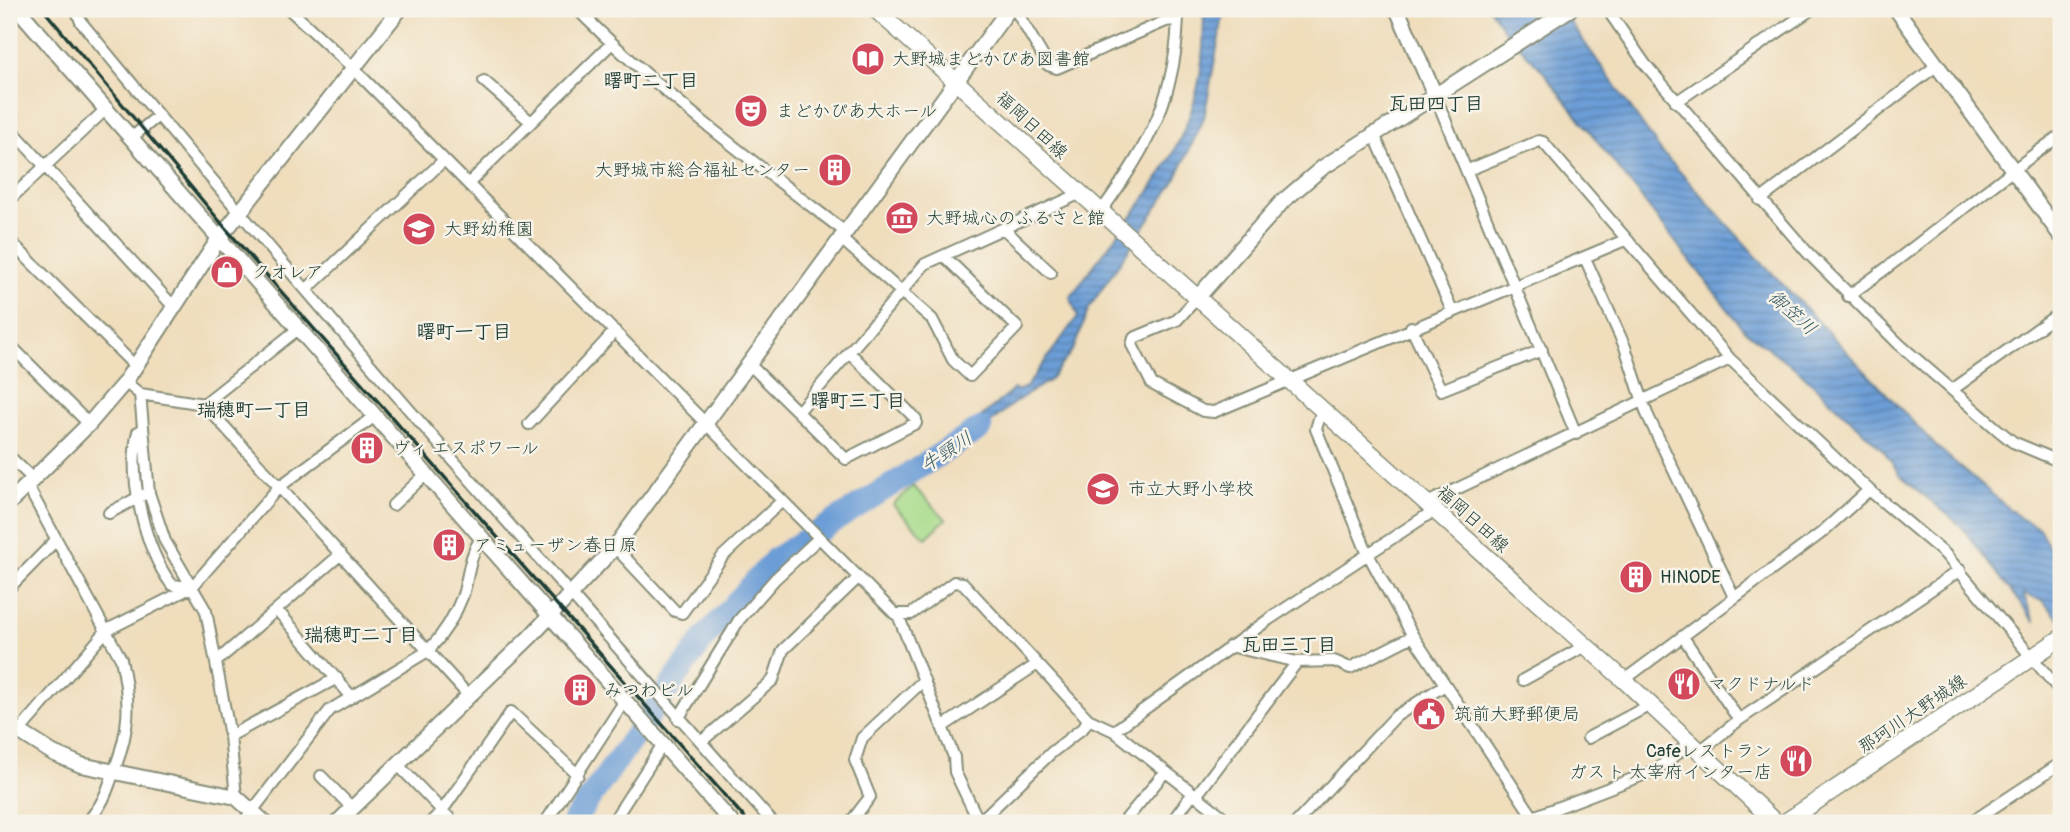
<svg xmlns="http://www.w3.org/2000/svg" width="2070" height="832" font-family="Pangolin,'Klee One',sans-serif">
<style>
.green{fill:#a8dc8b;stroke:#648c60;stroke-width:2}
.water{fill:url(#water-rules);stroke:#466d85;stroke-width:2}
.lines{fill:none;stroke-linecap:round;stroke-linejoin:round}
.river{stroke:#6c9dd6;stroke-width:23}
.minor-casing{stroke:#878d78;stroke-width:14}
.tertiary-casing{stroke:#878d78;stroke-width:18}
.secondary-casing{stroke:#878d78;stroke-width:19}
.minor{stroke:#fff;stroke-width:10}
.tertiary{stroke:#fff;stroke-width:14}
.secondary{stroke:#fff;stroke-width:16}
.rail{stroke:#1f3d34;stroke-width:3.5}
.labels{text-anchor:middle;stroke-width:5;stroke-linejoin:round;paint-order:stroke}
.poi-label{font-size:18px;fill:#1f3d34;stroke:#f7f3e8;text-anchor:start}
.street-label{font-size:18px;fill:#1f3d34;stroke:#f7f3e8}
.neighbourhood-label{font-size:19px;font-weight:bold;fill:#1f3d34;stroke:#f7f3e8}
.water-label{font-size:19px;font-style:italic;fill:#365a65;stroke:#f7f3e8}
</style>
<defs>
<pattern id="water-rules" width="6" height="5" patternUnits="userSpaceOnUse" patternTransform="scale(1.75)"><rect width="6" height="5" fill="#6c9dd6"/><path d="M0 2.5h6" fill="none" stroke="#5881ae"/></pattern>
</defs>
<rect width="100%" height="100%" fill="#f7f3e8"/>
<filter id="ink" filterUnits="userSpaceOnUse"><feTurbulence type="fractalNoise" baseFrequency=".0143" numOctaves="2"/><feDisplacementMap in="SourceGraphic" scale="14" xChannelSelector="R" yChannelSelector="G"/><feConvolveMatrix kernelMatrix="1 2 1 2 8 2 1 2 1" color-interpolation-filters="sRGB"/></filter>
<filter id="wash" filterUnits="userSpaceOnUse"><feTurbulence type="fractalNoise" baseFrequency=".00686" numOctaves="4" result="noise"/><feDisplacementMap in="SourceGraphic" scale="28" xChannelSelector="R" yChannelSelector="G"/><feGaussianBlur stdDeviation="1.57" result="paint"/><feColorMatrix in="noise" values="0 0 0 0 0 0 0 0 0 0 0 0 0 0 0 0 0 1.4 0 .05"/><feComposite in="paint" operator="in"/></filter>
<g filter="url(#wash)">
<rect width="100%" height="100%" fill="#efddbc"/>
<path class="green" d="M913,486l33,33 -20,19 -33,-33z"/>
<path class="water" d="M1203,9l21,2 -20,107 -29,63 -86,127 -15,40 -24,32 -35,22 -35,30 -27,13 23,-24 38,-32 4,2 8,-4 52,-71 -8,-18c57,-82 129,-146 133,-252 0,-12 2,-25 0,-37z
M1490,9h71l100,142 94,104 182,192 83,71 19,10 22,41v52l-18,-20 -20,-7 12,29 -74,-97 -61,-51 -16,-24 -85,-80 -55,-41 -203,-261 -38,-40z"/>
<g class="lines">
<path class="river" d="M572,823l134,-187 69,-77 206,-131"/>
</g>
</g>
<g filter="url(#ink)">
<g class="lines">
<defs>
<path id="minor" d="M76,9l5,13c224,273 458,537 692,801
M289,9l63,58 543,547h16l43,-32 9,1 125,136 26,12 117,92
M577,9c81,82 175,152 267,222
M1015,9l33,56 9,3 109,-47 12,-2
M1607,9l38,55 162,188 92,92 98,85 16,13 48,20
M484,81l47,41
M1434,93l142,341
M1676,102l136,-93
M9,127l164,179
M1373,132l79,179
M130,139l28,-23
M1468,170l71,-29 4,1 187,217 139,131 76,64 116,138
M468,184l143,-140
M9,200l96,-90
M1760,200l176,-134
M1100,213c49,-68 78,-118 78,-204
M1004,229l47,44
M839,237l93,82 21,41 17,16 47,-49 -73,-71
M9,240l125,125
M1585,258l40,89 22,67 87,183
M307,289l137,-129
M1848,296c73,-51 140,-110 213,-161
M1197,298l-20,22 -43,18 -2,7 20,39 51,27 11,1 411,-172
M1411,327l30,63 101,-40
M9,344l80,80
M748,363l98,96 70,-36v-4l-67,-67
M125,382l15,12 9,99 16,48 41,70 24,125 6,61
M1952,390l109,-78
M140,394l64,10 94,-75
M204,404l264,291
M1322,409l-6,20 51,123 23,43 23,41 124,187
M798,412l127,-148 154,-70
M529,424l86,-93
M138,432c-11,43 7,118 34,153l18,2
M9,456l24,23
M27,485l94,174c10,44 9,70 -7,112 -7,21 -12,36 -28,52
M1427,503l303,-144
M393,505l32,-30
M109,513l34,-18
M615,547l60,64 7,2 41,-57 59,-55
M9,588l47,-48
M277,610l74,86
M898,615l56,142 1,15 24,50
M1683,637l56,83
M1230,646l67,16
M217,661l124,-107
M1523,680l62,-34
M1624,680l196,-146 49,-44
M678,719l61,-99 36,-41 44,-41
M942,727l94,-62
M1114,731l154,-111 167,-110
M230,736l107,-58
M1588,738l62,-33
M701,742l72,-62 10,-30 75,-72
M9,743l98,-113 85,-43 87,-100 96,-71
M1700,751l39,-31 221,-150
M398,765l56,58
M321,776l32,33
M1196,796l101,-134 37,-1 16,7 63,-32
M1533,817l123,-47 34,-27
M243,823l87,-113 98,-59c15,-16 27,-35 35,-56 6,-20 6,-39 18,-57
M430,823l12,-12 69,-99 67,63
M545,823l79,-121
M612,823l51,-79
M850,823l20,-26 -15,-37 7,-22 62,-58
M978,823l73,-70 33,-26 4,-8
M1123,823l42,-51
M1171,823l22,-30
M1296,823l100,-107 49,-31
M1970,823l91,-60"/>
<path id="tertiary" d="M18,9l714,814
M1397,9l37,84
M1896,9l165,227
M1197,298l85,-96 40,-34 248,-159
M9,503l80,-79 36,-42 93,-142 182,-231
M9,725l44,28 28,12 155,32 29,26
M337,823l193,-186 85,-90 394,-538"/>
<path id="secondary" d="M875,9l749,671 152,143
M1784,823l277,-185"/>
</defs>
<use href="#minor" class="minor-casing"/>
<use href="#tertiary" class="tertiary-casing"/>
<use href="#secondary" class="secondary-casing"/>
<use href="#minor" class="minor"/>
<use href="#tertiary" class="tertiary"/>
<use href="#secondary" class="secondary"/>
<path class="rail" d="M43,9l184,221 522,593"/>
</g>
</g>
<defs>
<symbol id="library-disc" viewBox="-11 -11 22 22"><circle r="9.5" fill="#d1495b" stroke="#f7f3e8"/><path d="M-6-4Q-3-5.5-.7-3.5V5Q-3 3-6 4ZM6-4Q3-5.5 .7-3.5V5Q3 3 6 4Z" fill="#fff"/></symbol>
<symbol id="theatre-disc" viewBox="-11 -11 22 22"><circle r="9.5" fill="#d1495b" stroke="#f7f3e8"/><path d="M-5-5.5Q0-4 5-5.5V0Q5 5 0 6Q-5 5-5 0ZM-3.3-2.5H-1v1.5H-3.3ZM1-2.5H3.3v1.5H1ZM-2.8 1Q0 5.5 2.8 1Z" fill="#fff"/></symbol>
<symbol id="building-disc" viewBox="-11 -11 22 22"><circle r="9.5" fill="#d1495b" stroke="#f7f3e8"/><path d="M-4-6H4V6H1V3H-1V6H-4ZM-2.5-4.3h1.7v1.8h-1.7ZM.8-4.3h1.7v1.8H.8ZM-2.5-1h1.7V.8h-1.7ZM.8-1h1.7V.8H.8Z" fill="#fff"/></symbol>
<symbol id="museum-disc" viewBox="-11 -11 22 22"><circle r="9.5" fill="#d1495b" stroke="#f7f3e8"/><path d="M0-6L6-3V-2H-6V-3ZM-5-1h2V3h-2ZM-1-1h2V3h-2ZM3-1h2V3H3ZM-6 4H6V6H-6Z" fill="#fff"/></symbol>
<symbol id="school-disc" viewBox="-11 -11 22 22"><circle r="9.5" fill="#d1495b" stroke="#f7f3e8"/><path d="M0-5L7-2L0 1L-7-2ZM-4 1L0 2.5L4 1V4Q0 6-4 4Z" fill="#fff"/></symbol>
<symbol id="shop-disc" viewBox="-11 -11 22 22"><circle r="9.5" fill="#d1495b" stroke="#f7f3e8"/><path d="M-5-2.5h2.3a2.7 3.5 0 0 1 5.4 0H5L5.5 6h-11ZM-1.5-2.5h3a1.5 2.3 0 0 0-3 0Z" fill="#fff"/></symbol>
<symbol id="restaurant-disc" viewBox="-11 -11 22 22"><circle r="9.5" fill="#d1495b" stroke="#f7f3e8"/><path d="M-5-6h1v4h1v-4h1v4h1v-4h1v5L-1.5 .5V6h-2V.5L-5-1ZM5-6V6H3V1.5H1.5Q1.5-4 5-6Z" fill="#fff"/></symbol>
<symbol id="civic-disc" viewBox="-11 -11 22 22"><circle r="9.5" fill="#d1495b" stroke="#f7f3e8"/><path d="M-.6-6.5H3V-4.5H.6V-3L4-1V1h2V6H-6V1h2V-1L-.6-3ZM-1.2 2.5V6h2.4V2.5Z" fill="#fff"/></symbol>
</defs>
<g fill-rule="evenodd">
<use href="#library-disc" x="849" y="40" width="38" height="38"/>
<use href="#theatre-disc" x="732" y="92" width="38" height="38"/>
<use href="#building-disc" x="816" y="151" width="38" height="38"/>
<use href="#museum-disc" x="883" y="199" width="38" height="38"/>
<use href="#school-disc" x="400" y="210" width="38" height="38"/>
<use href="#shop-disc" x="208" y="253" width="38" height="38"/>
<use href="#building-disc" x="348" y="429" width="38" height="38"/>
<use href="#school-disc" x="1084" y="470" width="38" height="38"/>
<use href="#building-disc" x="430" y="526" width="38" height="38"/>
<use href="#building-disc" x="1617" y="558" width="38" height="38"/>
<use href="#restaurant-disc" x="1665" y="665" width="38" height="38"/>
<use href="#building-disc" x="561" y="671" width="38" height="38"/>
<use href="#civic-disc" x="1410" y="695" width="38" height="38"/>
<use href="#restaurant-disc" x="1777" y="742" width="38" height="38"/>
</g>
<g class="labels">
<g class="poi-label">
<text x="892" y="65">大野城まどかぴあ図書館</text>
<text x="776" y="117">まどかぴあ大ホール</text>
<text x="810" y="176" text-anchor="end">大野城市総合福祉センター</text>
<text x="926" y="224">大野城心のふるさと館</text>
<text x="444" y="235">大野幼稚園</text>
<text x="252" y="278">クオレア</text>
<text x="392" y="454">ヴィ エスポワール</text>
<text x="1128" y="495">市立大野小学校</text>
<text x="474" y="551">アミューザン春日原</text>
<text x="1660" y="583">HINODE</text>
<text x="1708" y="690">マクドナルド</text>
<text x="604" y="696">みつわビル</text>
<text x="1454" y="720">筑前大野郵便局</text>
<text x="1772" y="757" text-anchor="end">Cafeレストラン<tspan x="1772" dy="21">ガスト 太宰府インター店</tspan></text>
</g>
<g class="street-label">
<text transform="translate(1032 125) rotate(43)" y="6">福岡日田線</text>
<text transform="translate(1473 519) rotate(42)" y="6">福岡日田線</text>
<text transform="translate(1912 714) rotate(-34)" y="6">那珂川大野城線</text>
</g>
<g class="neighbourhood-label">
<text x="651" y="87">曙町二丁目</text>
<text x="1436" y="110">瓦田四丁目</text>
<text x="464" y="338">曙町一丁目</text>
<text x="858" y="407">曙町三丁目</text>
<text x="254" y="416">瑞穂町一丁目</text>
<text x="361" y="641">瑞穂町二丁目</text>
<text x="1289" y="651">瓦田三丁目</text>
</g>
<g class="water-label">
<text transform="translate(1793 312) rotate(42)" y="7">御笠川</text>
<text transform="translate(946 451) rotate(-33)" y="7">牛頸川</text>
</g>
</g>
<rect width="2070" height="832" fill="none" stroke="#f7f3e8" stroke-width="35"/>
</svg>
